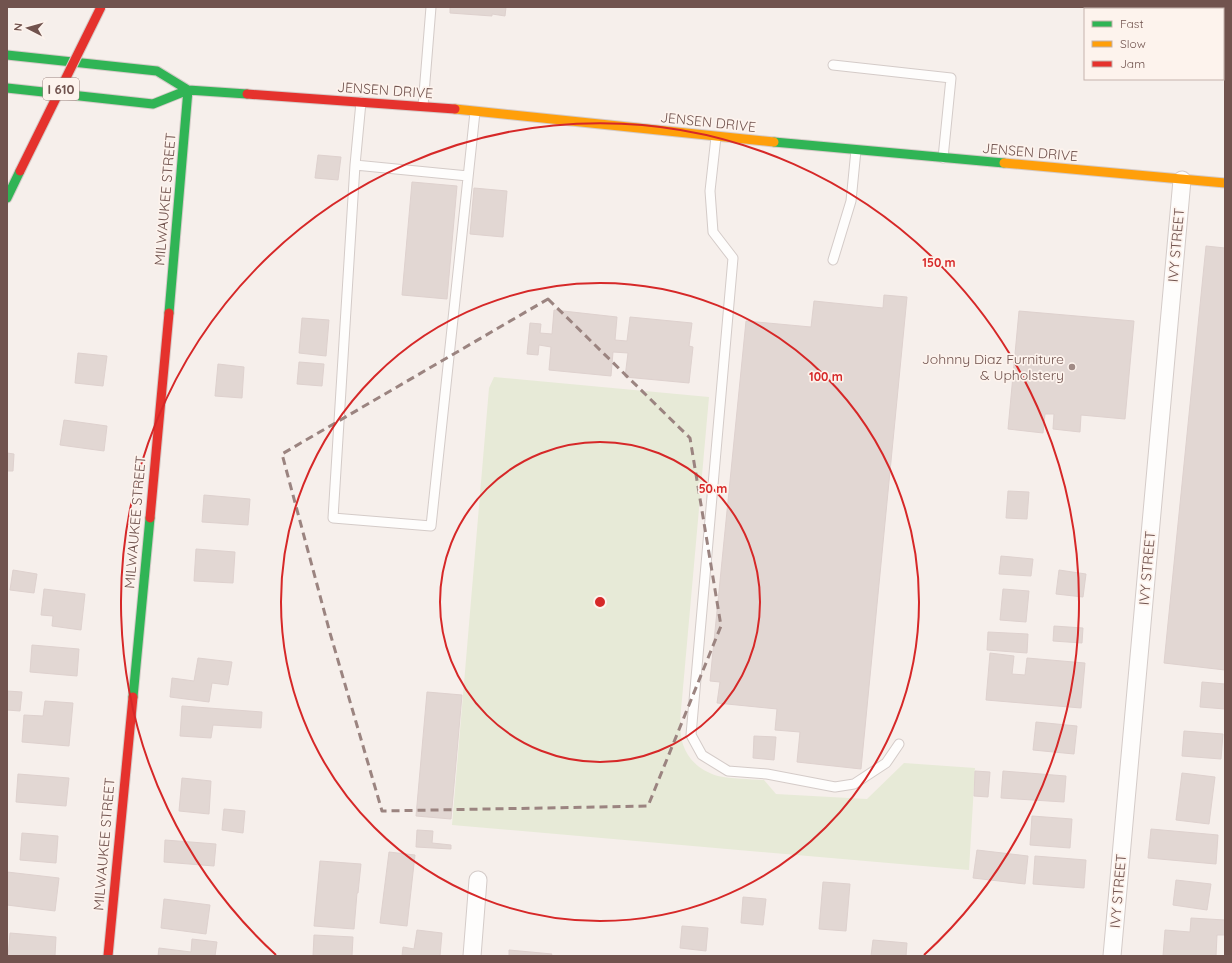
<svg xmlns="http://www.w3.org/2000/svg" width="1232" height="963" font-family="Quicksand,sans-serif">
<style>
.green{fill:#e7ead7}
.building{fill:#e2d7d3;stroke:#ded1ce}
.lines{fill:none;stroke-linecap:round;stroke-linejoin:round}
.lane-casing{stroke:#d4cbc8;stroke-width:11}
.street-casing{stroke:#d4cbc8;stroke-width:19}
.fast-casing{stroke:#d5cbc8;stroke-width:11}
.slow-casing{stroke:#d5cbc8;stroke-width:11}
.jam-casing{stroke:#d5cbc8;stroke-width:11}
.lane{stroke:#fefdfc;stroke-width:9}
.street{stroke:#fefdfc;stroke-width:17}
.fast{stroke:#30b455;stroke-width:9}
.slow{stroke:#ff9f0a;stroke-width:9}
.jam{stroke:#e5322d;stroke-width:9}
.jam-bridge-casing{stroke:#d4cac7;stroke-width:11;stroke-linecap:butt}
.jam-bridge{stroke:#e5322d;stroke-width:9}
.marked{fill:none;stroke:#9b8480;stroke-width:3;stroke-dasharray:8 5;stroke-linejoin:round}
.ring{fill:none;stroke:#d62828;stroke-width:2}
.poi-dot{fill:#a08a85;stroke:#fdf3ed;stroke-width:1.5}
.labels{text-anchor:middle;stroke-width:3.5;stroke-linejoin:round;paint-order:stroke}
.shield{fill:#fdf3ed;stroke:#9b837e;stroke-width:1}
.shield-label{font-size:13px;font-weight:bold;fill:#71534e}
.street-label{font-size:14px;fill:#71534e;stroke:#fdf3ed}
.poi-label{font-size:14px;fill:#71534e;stroke:#fdf3ed;text-anchor:end}
.centre{fill:#d62828;stroke:#fdf3ed;stroke-width:2}
.ring-label{font-size:12px;text-anchor:middle;font-weight:bold;fill:#d62828;stroke:#fdf3ed;stroke-width:3.5;stroke-linejoin:round;paint-order:stroke}
</style>
<rect width="100%" height="100%" fill="#f6efeb"/>
<path class="green" d="M494,377l215,20 -26,291c-2,29 -10,57 15,78 5,4 13,8 20,10 14,3 31,3 46,4l12,14 91,5 37,-36 71,5 -6,102 -517,-45 37,-437z"/>
<path class="building" d="M450,7h56l-1,9 -13,-2v2l-42,-3z
M318,155l23,2 -3,23 -23,-2z
M412,182l45,4 -10,113 -45,-4z
M474,188l33,3 -4,46 -33,-3z
M1206,246l19,2v422l-61,-7z
M884,295l23,2 -46,472 -64,-7 3,-30 -25,-2 2,-21 -60,-6 3,-21 -10,-1 36,-360 65,6 3,-26 69,7z
M554,310l63,7 -2,23 12,1 3,-24 62,6 -3,23 4,1 -4,36 -64,-6 3,-24 -15,-1 -2,24 -62,-6 2,-23 -12,-2 -1,10 -11,-1 3,-31 11,1 -1,9 12,1z
M1019,311l115,10 -9,98 -44,-4 -1,17 -27,-3 1,-15h-9l-2,19 -35,-4z
M302,318l27,2 -3,36 -27,-3z
M78,353l29,3 -4,30 -28,-3z
M299,362l25,2 -2,22 -25,-2z
M218,364l26,3 -2,31 -27,-2z
M64,420l43,6 -3,25 -44,-6z
M7,453l7,1 -1,17h-6z
M1008,491l21,1 -2,27 -21,-1z
M204,495l46,4 -2,26 -46,-3z
M196,549l39,3 -2,31 -39,-2z
M1001,556l32,3 -2,17 -32,-2z
M13,570l24,4 -3,19 -24,-3z
M1059,570l27,4 -3,23 -27,-3z
M44,589l41,5 -4,36 -29,-4 1,-10 -12,-1z
M1003,589l26,2 -3,31 -26,-2z
M1054,626l29,2 -1,15 -29,-2z
M988,632l40,2 -1,19 -40,-3z
M32,645l47,4 -2,27 -47,-4z
M990,653l24,3 -2,18 13,1 2,-17 58,5 -4,45 -95,-8z
M198,658l34,4 -4,23 -16,-2 -3,19 -39,-5 2,-19 22,3z
M1202,682l23,2v25l-25,-2z
M7,691l15,1 -2,19 -13,-1z
M427,692l35,3 -11,124 -35,-3z
M45,701l28,2 -4,43 -47,-4 2,-27 19,1z
M182,706l80,6 -1,16 -48,-3 -2,13 -31,-2z
M1036,722l41,4 -3,28 -41,-4z
M1184,731l39,3 -2,25 -39,-3z
M754,736l22,1 -2,23 -21,-2z
M975,771l15,1 -2,25 -14,-1z
M1003,771l63,5 -2,26 -63,-4z
M1182,773l33,4 -6,47 -33,-4z
M18,774l51,4 -3,28 -50,-4z
M182,778l29,3 -2,33 -30,-3z
M224,809l21,2 -2,22 -21,-3z
M1032,816l40,3 -2,29 -40,-3z
M1151,829l67,6 -2,29 -68,-6z
M417,830l16,1 -1,12 19,2v4l-35,-2z
M22,833l36,3 -2,27 -36,-3z
M165,840l51,4 -2,22 -50,-4z
M977,850l51,6 -3,28 -52,-6z
M389,852l26,3 -8,71 -27,-3z
M1035,856l51,4 -2,28 -51,-4z
M320,861l41,3 -3,29h-1l-3,36 -40,-3z
M7,872l52,6 -4,33 -48,-6z
M1176,880l35,4 -4,26 -34,-5z
M823,882l27,2 -4,47 -27,-2z
M743,897l23,2 -3,26 -22,-2z
M164,899l46,6 -4,29 -45,-6z
M1191,918l34,2v15h-8l-1,21h-53l2,-26 25,2z
M682,926l26,2 -2,23 -26,-3z
M417,930l25,3 -2,23h-38l1,-9 11,2z
M10,933l46,4 -1,19h-47z
M314,935l39,2 -1,19h-39z
M192,939l25,3 -2,14h-57l1,-8 32,4z
M873,940l34,3 -1,13h-35z
M509,950l43,4 -1,2h-42z"/>
<g class="lines">
<defs>
<path id="lane" d="M833,65l118,13 -8,80
M361,102l-6,63 -22,353 98,8 44,-414
M423,106l8,-99
M716,137l-6,54 3,41 20,26 -42,477 11,20 26,16 39,3 68,13 19,-3 32,-21 13,-19
M355,165l113,11
M833,260l18,-59 5,-51"/>
<path id="street" d="M472,956l6,-76
M1112,956l70,-776"/>
<path id="fast" d="M7,55l150,16 31,19
M7,88l146,16 35,-14 59,4
M774,142l230,21
M7,198l13,-27
M169,313l19,-223
M133,697l17,-179"/>
<path id="slow" d="M455,109l319,33
M1004,163l221,20"/>
<path id="jam" d="M247,94l208,15
M150,518l19,-205
M108,956l25,-259"/>
</defs>
<use href="#lane" class="lane-casing"/>
<use href="#street" class="street-casing"/>
<use href="#fast" class="fast-casing"/>
<use href="#slow" class="slow-casing"/>
<use href="#jam" class="jam-casing"/>
<use href="#lane" class="lane"/>
<use href="#street" class="street"/>
<use href="#fast" class="fast"/>
<use href="#slow" class="slow"/>
<use href="#jam" class="jam"/>
<defs>
<path id="jam-bridge" d="M20,171l81,-164"/>
</defs>
<use href="#jam-bridge" class="jam-bridge-casing"/>
<use href="#jam-bridge" class="jam-bridge"/>
</g>
<path class="marked" d="M548,299l142,139 31,188 -73,180 -266,5 -52,-178 -48,-179z"/>
<g class="ring">
<circle cx="600" cy="602" r="160"/>
<circle cx="600" cy="602" r="319"/>
<path d="M276 955A479 479 0 1 1 924 955"/>
</g>
<circle class="poi-dot" cx="1072" cy="367" r="4"/>
<g class="labels">
<rect class="shield" x="43" y="78" width="36" height="22" rx="3"/>
<g class="shield-label">
<text x="61" y="94">I 610</text>
</g>
<g class="street-label">
<text transform="translate(385 90) rotate(4)" y="5">JENSEN DRIVE</text>
<text transform="translate(708 122) rotate(6)" y="5">JENSEN DRIVE</text>
<text transform="translate(1030 152) rotate(5)" y="5">JENSEN DRIVE</text>
<text transform="translate(165 199) rotate(-85)" y="5">MILWAUKEE STREET</text>
<text transform="translate(1176 245) rotate(-85)" y="5">IVY STREET</text>
<text transform="translate(135 522) rotate(-85)" y="5">MILWAUKEE STREET</text>
<text transform="translate(1147 568) rotate(-85)" y="5">IVY STREET</text>
<text transform="translate(104 844) rotate(-85)" y="5">MILWAUKEE STREET</text>
<text transform="translate(1118 891) rotate(-85)" y="5">IVY STREET</text>
</g>
<g class="poi-label">
<text x="1064" y="364">Johnny Diaz Furniture<tspan x="1064" dy="16">&amp; Upholstery</tspan></text>
</g>
</g>
<circle cx="600" cy="602" r="6" class="centre"/>
<g class="ring-label">
<text x="939" y="267">150 m</text>
<text x="826" y="381">100 m</text>
<text x="713" y="493">50 m</text>
</g>
<rect width="1232" height="963" fill="none" stroke="#71534e" stroke-width="16"/>
<rect x="1084" y="8" width="140" height="72" fill="#fdf3ed" stroke="#c5b3ad"/>
<rect x="1092" y="21" width="20" height="6" fill="#30b455" stroke="#c5b3ad"/>
<text x="1120" y="28" font-size="12" fill="#71534e">Fast</text>
<rect x="1092" y="41" width="20" height="6" fill="#ff9f0a" stroke="#c5b3ad"/>
<text x="1120" y="48" font-size="12" fill="#71534e">Slow</text>
<rect x="1092" y="61" width="20" height="6" fill="#e5322d" stroke="#c5b3ad"/>
<text x="1120" y="68" font-size="12" fill="#71534e">Jam</text>
<g transform="translate(28 28) rotate(276)" stroke="#fdf3ed" stroke-width="3" paint-order="stroke">
<path d="M0-3L7 15L0 10L-7 15Z" fill="#71534e"/>
<text y="-6" font-size="11" font-weight="bold" text-anchor="middle" fill="#71534e">N</text>
</g>
</svg>
